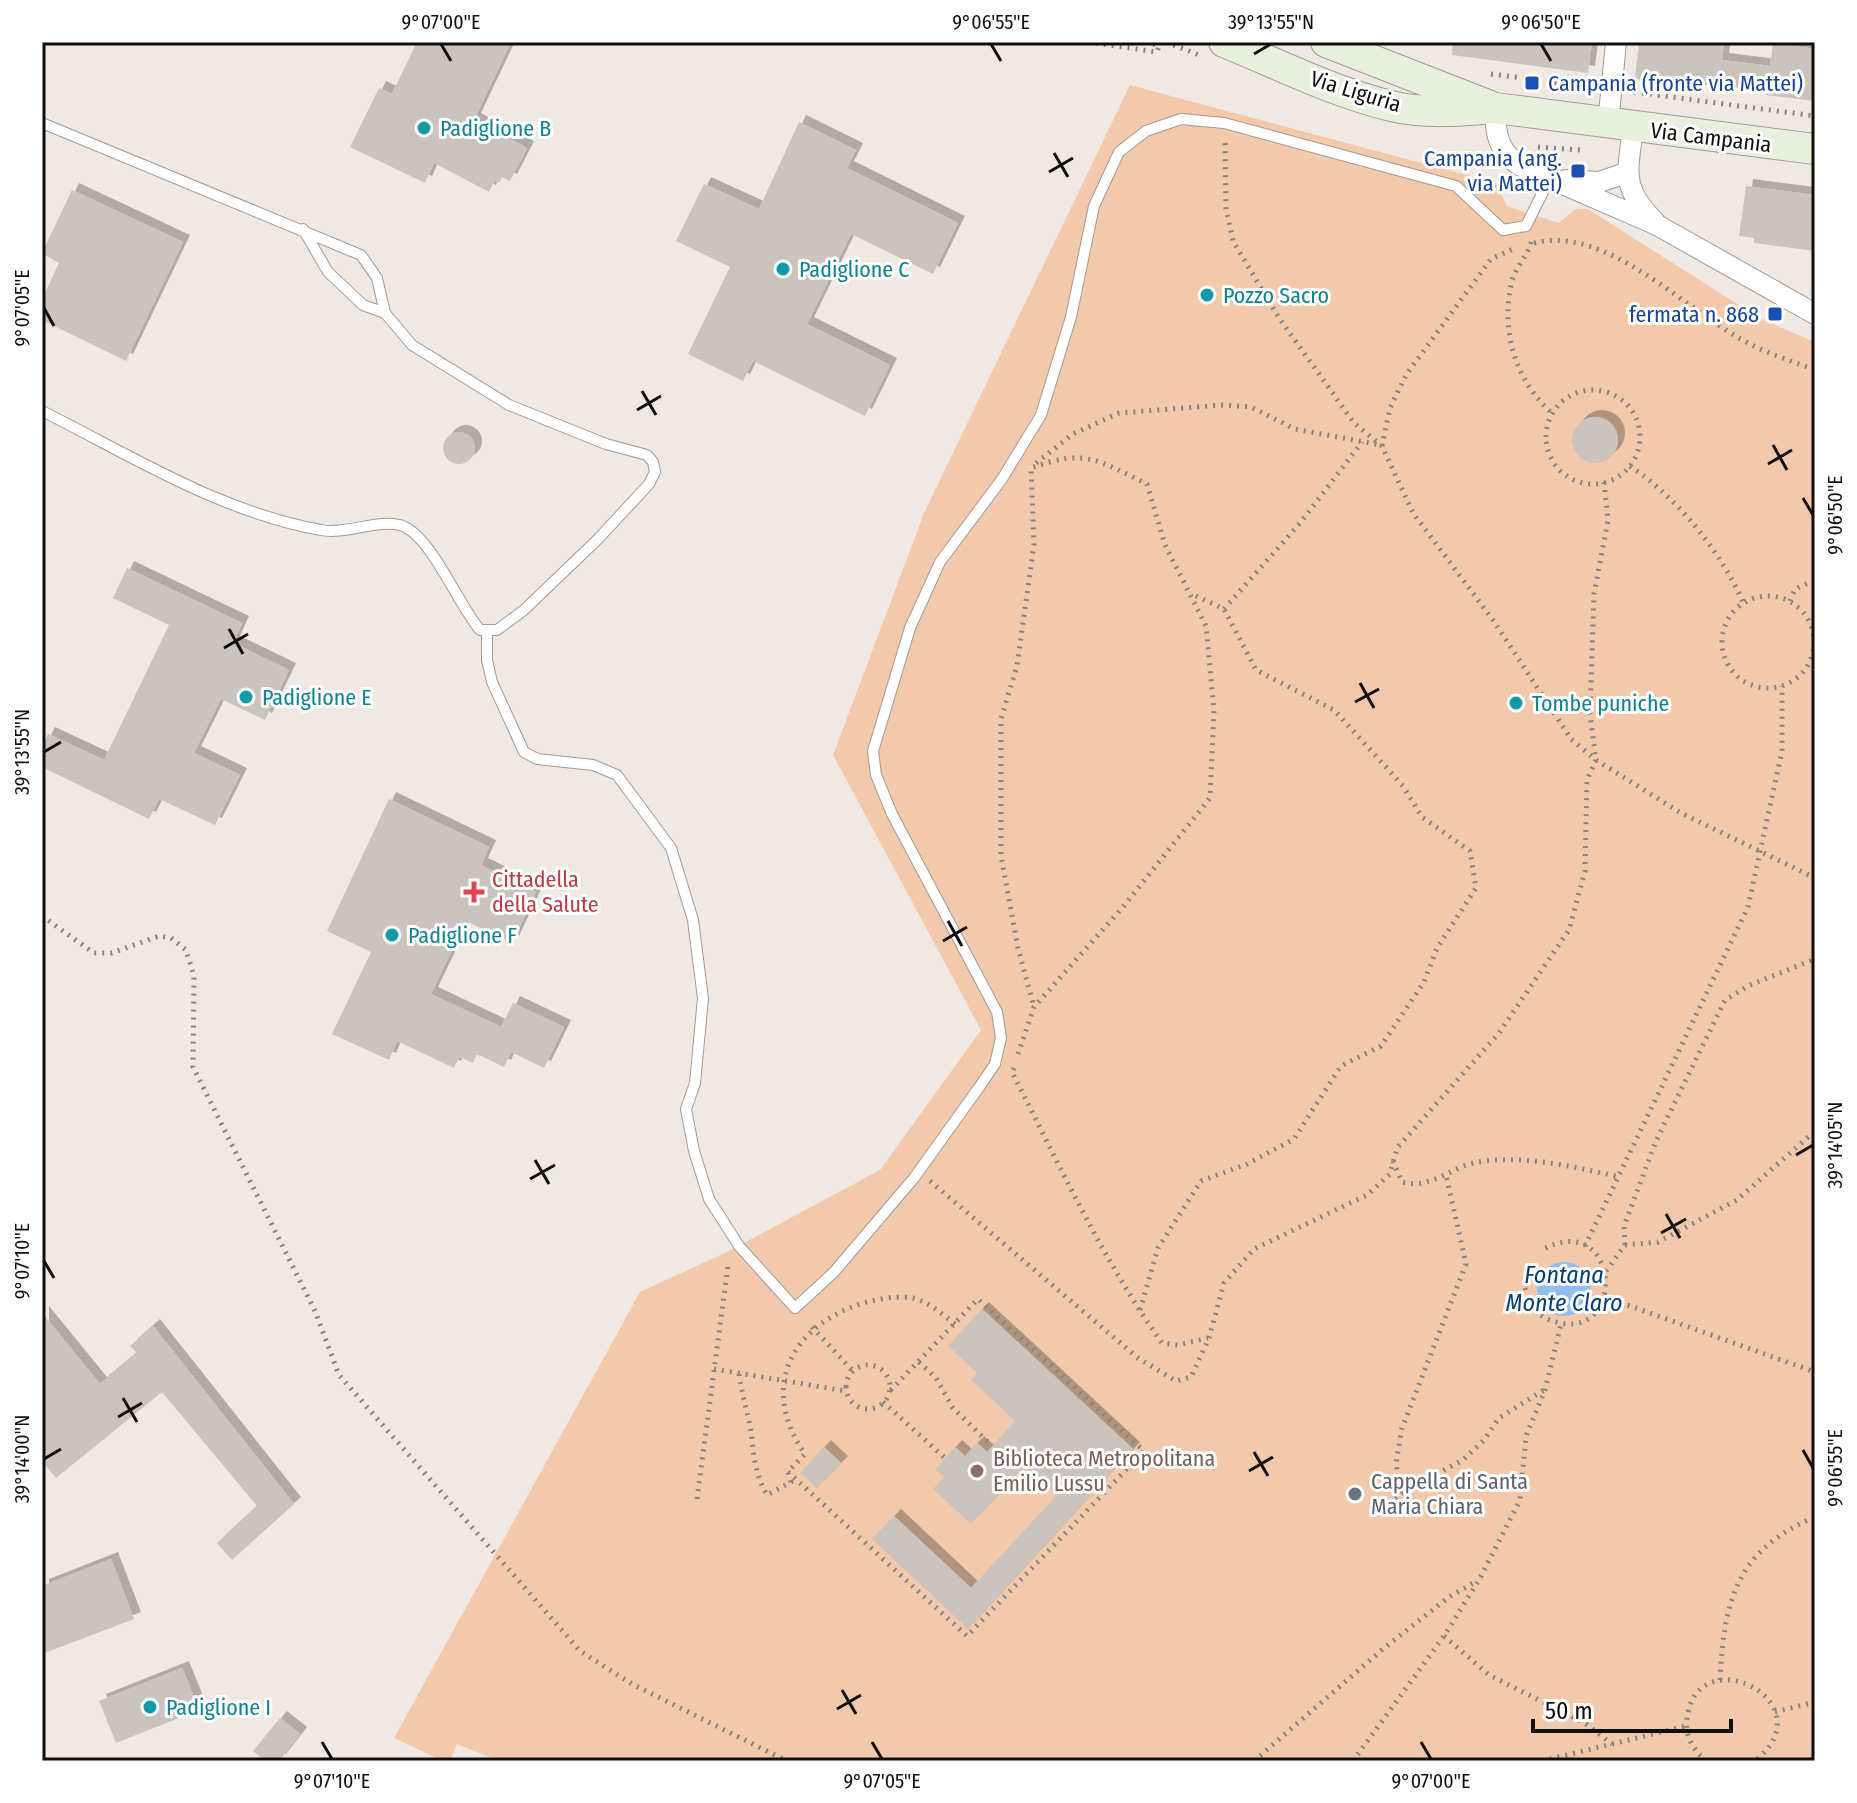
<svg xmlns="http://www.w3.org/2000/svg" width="1857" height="1803" font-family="'Fira Sans Condensed',sans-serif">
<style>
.green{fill:#f2caab}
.water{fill:#94bdef}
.building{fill:#cac3be;filter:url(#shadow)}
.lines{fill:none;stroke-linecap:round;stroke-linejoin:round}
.lane-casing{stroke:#a19a95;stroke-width:12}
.street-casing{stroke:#a19a95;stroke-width:22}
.secondary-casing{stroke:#a19a95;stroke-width:32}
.path{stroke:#898480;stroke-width:5;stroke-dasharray:2 6;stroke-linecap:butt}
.lane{stroke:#fff;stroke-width:10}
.street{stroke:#fff;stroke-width:20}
.secondary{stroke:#e6f0dc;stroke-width:30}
.ticks{fill:none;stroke:#110f0d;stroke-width:3}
.transit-dot{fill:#1a4fb4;stroke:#fff;stroke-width:3}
.culture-dot{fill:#0f9aa8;stroke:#fff;stroke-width:3}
.health-dot{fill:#e0444e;stroke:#fff;stroke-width:3}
.education-dot{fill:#8d6e63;stroke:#fff;stroke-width:3}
.worship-dot{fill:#6b7280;stroke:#fff;stroke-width:3}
.labels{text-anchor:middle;stroke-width:6;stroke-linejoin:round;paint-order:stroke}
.transit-label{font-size:22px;fill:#164399;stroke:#fff;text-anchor:end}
.street-label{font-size:22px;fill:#110f0d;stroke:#fff}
.culture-label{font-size:22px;fill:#0d838f;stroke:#fff;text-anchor:start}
.health-label{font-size:22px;fill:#be3a42;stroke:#fff;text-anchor:start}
.education-label{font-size:22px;fill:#785e54;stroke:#fff;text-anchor:start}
.worship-label{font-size:22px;fill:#5b616d;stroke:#fff;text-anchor:start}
.water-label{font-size:24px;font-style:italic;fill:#013f79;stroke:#fff}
.neatline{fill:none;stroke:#110f0d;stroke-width:3}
.ticks-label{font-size:20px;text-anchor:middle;fill:#110f0d}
</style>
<defs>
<filter id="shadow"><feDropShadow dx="7" dy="-7" stdDeviation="0" flood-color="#0004"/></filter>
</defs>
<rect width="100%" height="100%" fill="#f0e9e3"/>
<path class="green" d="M1130,85l366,98 11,23 52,17 16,-14h13l173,110 54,23v1419h-1316l-42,-17 -7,17h-7l-49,-23 246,-446 87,-40 153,-82 101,-140 -148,-275 91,-242z"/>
<path class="water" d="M1537 1289a27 27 0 1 1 54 0a27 27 0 1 1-54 0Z"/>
<path class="building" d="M417,42h94l-37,78 53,28 -17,33 -8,-4 -3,6 -4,-3 -6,12 -55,-29 -9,20 -75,-36 29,-59 13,6z
M1453,42h139l-4,31 -136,-18z
M1639,42h85l-2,18 48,6 3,-23 42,6v52l-49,-6 1,-5 -132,-11z
M799,122l57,28 -9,18 111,55 -25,51 -82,-40 -44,90 83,41 -25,51 -112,-55 -10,20 -55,-27 42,-87 -54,-26 28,-57 55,25z
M1746,186l69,9v56l-61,-8v-5l-15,-2z
M72,190l111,52 -57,119 -84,-41v-21l17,-36 -17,-10z
M1572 440a23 23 0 1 1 46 0a23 23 0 1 1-46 0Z
M443 448a16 16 0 1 1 32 0a16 16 0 1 1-32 0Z
M127,568l115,55 -9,20 56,27 -24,50 -44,-21 -27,54 46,22 -25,50 -56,-26 -10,20 -107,-52v-21l6,-12 56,26 65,-135 -56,-27z
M389,799l100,48 -8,18 55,27 -24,51 -46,-22 -35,73 70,33 12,-24 51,24 -20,41 -33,-16 -7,15 -27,-13 -4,9 -14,-6 -5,11 -57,-27 -8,19 -57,-26 39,-82 -44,-21z
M982,1309l151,140 -165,180 -96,-90 22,-23 77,72 86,-93 -32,-29 -54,58 -38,-35 11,-12 -9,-8 20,-22 10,9 12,-13 10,9 28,-31 -44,-41 6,-7 -29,-27z
M42,1313l58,71 37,-31 -7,-7 23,-20 141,178 -62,56 -15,-17 40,-37 -95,-114 -106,86 -14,-17z
M824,1447l17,16 -24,25 -17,-15z
M111,1559l23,60 -92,35v-68z
M182,1668l17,42 -83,33 -17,-42z
M280,1718l20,16 -21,27h-14l-12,-10z"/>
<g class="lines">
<defs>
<path id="lane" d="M42,123l319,132 16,23 8,35
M42,411c90,45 178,101 279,119 23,5 57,-11 79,-5 31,9 58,80 80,105h17l27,-20 74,-71 51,-55 6,-12 -2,-10 -6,-7 -41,-11 -97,-39 -97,-60 -27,-32 -22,-8 -35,-33 -25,-43
M487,633v27l5,22 32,70 13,7 56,6 24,10 54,73 22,72 10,78 -8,85 -9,26 8,42 15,48 30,47 56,62 39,-36 80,-94 66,-92 15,-22 6,-26 -4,-26 -105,-198 -16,-39 -3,-24 37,-123 30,-66 62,-83 39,-64 30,-98 23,-111 25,-54 27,-21 35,-12 43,4 232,63 47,44 23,-4 24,-48"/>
<path id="street" d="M1495,108c0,25 3,43 24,57l138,60 158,89
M1608,124l8,-82
M1633,127c-5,45 -13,60 22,95
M1566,180l33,2 27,-9"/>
<path id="secondary" d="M1224,42c54,22 109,50 167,64 32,8 71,5 104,2l320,41
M1326,42l164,64"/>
</defs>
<use href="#lane" class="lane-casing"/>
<use href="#street" class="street-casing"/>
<use href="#secondary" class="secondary-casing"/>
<path class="path" d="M1088,42l69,10 2,-6 -12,-4
M1166,42l33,13
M1491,74l101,13
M1634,92l181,24
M1538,147l42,3
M1531,242c-3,13 -15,25 -19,39 -12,48 3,100 40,132
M1534,243c75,-19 155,72 218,102 20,10 42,17 63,25
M1546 437a47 47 0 1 1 94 0a47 47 0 1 1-94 0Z
M1382,446l8,-38 16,-33 85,-116 22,-10
M1036,463l37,-29 46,-21 104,-8 28,2 44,22 85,16
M1630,466c48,33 89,83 113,136
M1604,482l4,38 -14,74 -4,120 6,46 85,53 134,65
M1722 642a46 46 0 1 1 92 0a46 46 0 1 1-92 0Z
M1790,601l5,-12 20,-9
M1224,609l77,-87 61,-80
M42,916l52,37h18l47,-17 12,2 15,12 8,26 -1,91 122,244 24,64 241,276 52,33 155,77
M1018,1054l16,-47 89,-100 87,-109 4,-87 -8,-85 -41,-81 -18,-61c-50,-24 -61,-36 -116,-16l3,76 -17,122 -16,53v137l17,92 16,59
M1014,1068l-2,4c47,92 90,187 150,271l16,2 30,-7
M1393,1161l9,21c31,8 51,-18 82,-21 46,-5 91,6 135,16
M930,1181l208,177 38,23 15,-4 18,-39 15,-55 30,-34 113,-54 23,-21 7,-26 102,-115 70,-103 16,-59 2,-91 9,-20 -25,-21 -78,-119 -80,-107 -31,-67 -28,-23 -75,-105 -46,-77 -7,-32 -1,-69
M1625,1245l-1,-19 32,-85 69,-141 25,-15 65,-26
M1585,1246l163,-339 34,-156v-65
M1606,1271l19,-26 33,-3 79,-42 78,-69
M1525,1288c5,17 13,30 31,34 73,20 63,-117 -16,-71
M1605,1297l210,75
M1140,1310l18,-62 43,-67 46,-17 47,-25 47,-73 40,-20 43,-64 13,-34 39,-60 -6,-37 -48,-34 -19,-31 -69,-76 -78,-40 -32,-61 -32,-15
M812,1327l40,43
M919,1362l17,16 17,30 39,38
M846 1387a22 22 0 1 1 44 0a22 22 0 1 1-44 0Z
M714,1369l132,22
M739,1374c3,23 11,45 13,65 2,20 4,37 15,56l24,-13 -3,-10 17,-18c-43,-61 -19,-121 47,-147 17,-7 42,-12 61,-9 16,4 29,16 42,26
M883,1402l62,56
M788,1472l179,164 177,-185 -166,-152 -89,93
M1401,1493l62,-33 21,-20 15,-22 45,-28
M697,1499l31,-233
M1377,1514l24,-21 -5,-30 6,-35 64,-164 -20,-89
M1444,1636l45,39 96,48 27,21
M1720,1680c4,-79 16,-130 95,-163
M1775,1712l40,-10
M1254,1761l130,-113 65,-51 28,-16
M1353,1761l91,-125 35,-56 41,-80 6,-64 19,-46 16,-66
M1542,1761l144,-35
M1707,1761c-14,-10 -22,-25 -20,-42 9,-83 142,-17 68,42"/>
<use href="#lane" class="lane"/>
<use href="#street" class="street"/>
<use href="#secondary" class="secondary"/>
</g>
<path class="ticks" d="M441,44l10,17M991,44l10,17M1541,44l10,17M1254,54l17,-10M1054,153l14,24M1049,172l24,-14M44,308l10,18M642,391l14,24M637,410l24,-14M1773,445l14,25M1768,464l24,-14M1803,498l10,17M229,629l14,25M224,648l24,-14M1360,683l14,25M1355,702l24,-13M44,752l17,-10M948,921l14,25M943,941l24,-14M1796,1155l17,-10M535,1160l14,24M530,1179l25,-14M1666,1214l14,24M1661,1233l25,-14M44,1261l10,17M123,1398l14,24M118,1417l24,-14M1803,1450l10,18M1254,1452l14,24M44,1459l17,-10M1249,1471l24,-14M842,1690l14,24M837,1709l24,-14M322,1742l10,17M872,1742l10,17M1421,1742l10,17"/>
<g class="transit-dot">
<rect x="1524" y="75" width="16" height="16" rx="4"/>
<rect x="1570" y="163" width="16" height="16" rx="4"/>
<rect x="1767" y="306" width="16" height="16" rx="4"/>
</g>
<g class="culture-dot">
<circle cx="424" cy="128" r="8"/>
<circle cx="783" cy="269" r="8"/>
<circle cx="1207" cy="295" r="8"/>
<circle cx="246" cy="697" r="8"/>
<circle cx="1516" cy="703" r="8"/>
<circle cx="392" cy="935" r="8"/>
<circle cx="150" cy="1707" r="8"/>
</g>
<path class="health-dot" d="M470 880h8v8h8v8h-8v8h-8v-8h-8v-8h8z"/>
<circle class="education-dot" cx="977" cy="1471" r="8"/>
<circle class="worship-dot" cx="1355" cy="1494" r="8"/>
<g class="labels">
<g class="transit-label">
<text x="1548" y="91" text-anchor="start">Campania (fronte via Mattei)</text>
<text x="1562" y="166">Campania (ang.<tspan x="1562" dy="25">via Mattei)</tspan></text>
<text x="1759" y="322">fermata n. 868</text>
</g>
<g class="street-label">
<text transform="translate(1356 91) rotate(17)" y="8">Via Liguria</text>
<text transform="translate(1711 137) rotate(7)" y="8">Via Campania</text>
</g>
<g class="culture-label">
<text x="440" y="136">Padiglione B</text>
<text x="799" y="277">Padiglione C</text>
<text x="1223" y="303">Pozzo Sacro</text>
<text x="262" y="705">Padiglione E</text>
<text x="1532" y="711">Tombe puniche</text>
<text x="408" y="943">Padiglione F</text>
<text x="166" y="1715">Padiglione I</text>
</g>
<g class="health-label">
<text x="492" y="887">Cittadella<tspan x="492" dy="25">della Salute</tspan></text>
</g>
<g class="education-label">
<text x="993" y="1466">Biblioteca Metropolitana<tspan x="993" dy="25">Emilio Lussu</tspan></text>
</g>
<g class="worship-label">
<text x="1371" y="1489">Cappella di Santa<tspan x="1371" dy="25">Maria Chiara</tspan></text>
</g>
<g class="water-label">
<text x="1564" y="1283">Fontana<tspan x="1564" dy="28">Monte Claro</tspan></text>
</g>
</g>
<rect width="1857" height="1803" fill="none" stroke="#ffffff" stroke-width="88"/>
<path d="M1533 1719v12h198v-12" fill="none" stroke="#110f0d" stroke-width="4"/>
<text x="1545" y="1719" font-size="24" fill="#110f0d" stroke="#ffffff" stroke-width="6" paint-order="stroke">50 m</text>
<rect x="44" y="44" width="1769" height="1715" class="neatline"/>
<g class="ticks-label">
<text x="441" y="29">9°07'00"E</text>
<text x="991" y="29">9°06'55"E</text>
<text x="1271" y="29">39°13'55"N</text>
<text x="1541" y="29">9°06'50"E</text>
<text transform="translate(22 308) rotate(-90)" y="7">9°07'05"E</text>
<text transform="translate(1835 515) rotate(-90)" y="7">9°06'50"E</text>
<text transform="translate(22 752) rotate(-90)" y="7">39°13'55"N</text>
<text transform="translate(1835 1145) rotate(-90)" y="7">39°14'05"N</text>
<text transform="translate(22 1261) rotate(-90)" y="7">9°07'10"E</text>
<text transform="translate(22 1459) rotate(-90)" y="7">39°14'00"N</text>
<text transform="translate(1835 1468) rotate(-90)" y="7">9°06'55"E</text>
<text x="332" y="1788">9°07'10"E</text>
<text x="882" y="1788">9°07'05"E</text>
<text x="1431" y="1788">9°07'00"E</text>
</g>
</svg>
